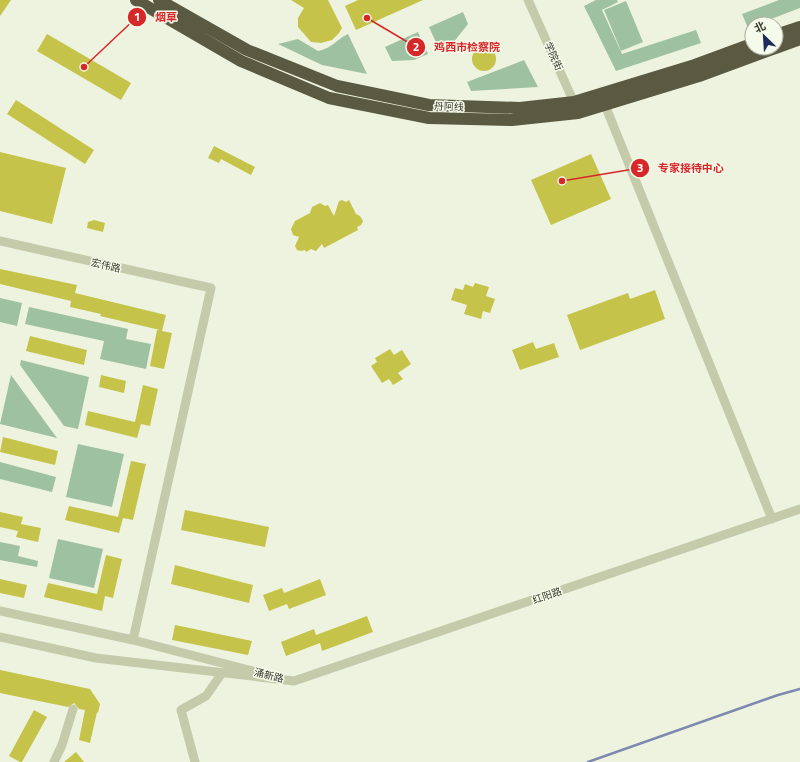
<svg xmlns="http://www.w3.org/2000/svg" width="800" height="762" font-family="'Titillium Web','Noto Sans SC',sans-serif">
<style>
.green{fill:#9ec2a1}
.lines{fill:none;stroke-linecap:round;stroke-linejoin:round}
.stream{stroke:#7e89b0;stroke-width:2.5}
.building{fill:#c5c34a}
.minor{stroke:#c5cbaa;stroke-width:9}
.highway{stroke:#595a41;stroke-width:12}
.labels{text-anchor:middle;stroke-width:3;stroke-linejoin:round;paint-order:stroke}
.street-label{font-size:10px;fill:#38392a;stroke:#f6faeb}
.leader{fill:none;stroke:#d62828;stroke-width:1.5}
.callout-dot{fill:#d62828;stroke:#f6faeb;stroke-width:1.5}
.mark-label{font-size:12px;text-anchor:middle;font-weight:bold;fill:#fff}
.callout-label{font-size:11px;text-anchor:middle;font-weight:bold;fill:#d62828;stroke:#f6faeb;stroke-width:3;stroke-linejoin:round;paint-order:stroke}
</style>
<rect width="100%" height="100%" fill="#eef3df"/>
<path class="green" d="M596,0h21l1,2 -16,8 20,44 74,-24 5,13 -85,28 -32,-65z
M779,0h21v8l-42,16h-6v2l-4,2 -6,-14z
M626,1l17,41 -22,9 -17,-41z
M463,12l5,12 -15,19 -14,6 -10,-22z
M418,32l10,22 -14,6 -22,1 -7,-14z
M348,34l19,40 -45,-9 -44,-21 20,-5 20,12c14,-3 18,-11 30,-17z
M524,60l14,27 -67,4 -4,-9z
M0,298l22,5 -5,23 -17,-4z
M29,307l99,22 -2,10 25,5 -5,25 -46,-10 4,-18 -79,-17z
M21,360l68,17 -11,52 -14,-3 -44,-61z
M11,375l46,63 -57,-14z
M78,444l46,10 -12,53 -46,-10z
M0,462l56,15 -4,15 -52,-13z
M58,539l45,10 -9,39 -45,-10z
M0,542l20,4 -2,10 20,5 -1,6 -37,-7z"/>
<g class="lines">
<path class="stream" d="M588,762l190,-67 22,-6"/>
</g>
<path class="building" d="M0,0h11l-11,16z
M291,0h37l14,28 -3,5 -7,7 -11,3 -10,-1 -13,-15v-9l6,-10z
M358,0h65l-67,30 -11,-24z
M47,34l84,49 -10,17 -84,-49z
M472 59a12 12 0 1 1 24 0a12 12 0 1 1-24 0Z
M16,100l78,50 -9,14 -78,-50z
M214,146l41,21 -4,8 -30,-16 -2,4 -11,-5z
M0,152l66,16 -14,56 -52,-13z
M591,154l20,45 -60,26 -20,-45z
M342,200l4,2 3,-2 7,14 4,2 3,5 -2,4 -4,2 1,3 -34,18 -2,-4 -6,7 -5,-2 -5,3 -1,-2 -4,1 -4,-1 -2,-4 4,-9 -6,-2 -2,-6 4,-8 15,-8 2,-6 8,-4 5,3 3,-1 6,11 5,-15z
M94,220l11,3 -2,9 -16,-4 1,-6z
M0,269l77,16 -2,8 91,22 -4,16 10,2 -8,36 -14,-3 7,-36h3l-60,-14 1,-2 -31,-7 1,-6 -71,-17z
M475,283l14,4 -3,9 9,3 -5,14 -7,-2 -2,8 -17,-5 3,-9 -16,-5 4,-12 8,2 2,-6 8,3z
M655,290l10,29 -85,31 -13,-35 61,-22 2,6z
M30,336l57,14 -3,15 -58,-14z
M533,342l3,7 18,-6 5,14 -39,13 -8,-20z
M390,349l4,6 8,-5 9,14 -13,9 5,6 -10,6 -4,-6 -7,4 -11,-17 6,-4 -2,-4z
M101,375l25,6 -2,12 -25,-6z
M143,385l15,4 -8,37 -9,-2 -4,14 -52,-13 3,-14 47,11z
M3,437l55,14 -3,14 -55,-13z
M131,461l15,3 -13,56 -15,-3z
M69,506l54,12 -4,15 -54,-13z
M185,510l84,17 -4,20 -84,-17z
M0,512l23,5 -2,7 20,4 -3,14 -22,-5 2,-6 -18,-4z
M106,555l16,4 -9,39 -8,-2 -3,15 -58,-14 4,-14 49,11z
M175,565l78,20 -4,18 -78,-19z
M0,579l27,6 -3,13 -24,-5z
M320,579l6,16 -37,14 -2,-5 -18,7 -6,-16 19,-7 2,5z
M367,616l6,16 -51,19 -2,-8 -34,13 -5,-14 33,-13 2,6z
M175,625l77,16 -4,14 -76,-15z
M0,670l90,19 10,15 -2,9 -1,-1 -7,31 -11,-3 6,-30 -6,-1 -5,-6 -6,4 -68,-14z
M34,710l13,7 -25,45h-2l-11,-6z
M76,752l8,10h-20z"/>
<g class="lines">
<path class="minor" d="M528,0l48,107
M603,100l169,419
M0,241l211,47 -78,352
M0,611l133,29 127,33
M0,637l96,21 198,23 506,-172
M54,762l8,-17 11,-36
M195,762l-14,-52 25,-14 16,-23"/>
<path class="highway" d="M136,0l105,61 88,37 100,20 83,2 66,-7 121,-37 76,-28
M159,0l88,50 90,36 92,19 91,3 54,-6 121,-37 57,-21
M776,35l24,-8
M776,48l24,-9"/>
</g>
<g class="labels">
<g class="street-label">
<text transform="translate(554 56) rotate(66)" y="4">学院街</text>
<text transform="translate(449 106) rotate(2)" y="4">丹阿线</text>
<text transform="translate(106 265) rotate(13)" y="4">宏伟路</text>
<text transform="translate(547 595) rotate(-19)" y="4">红阳路</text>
<text transform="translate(269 675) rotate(14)" y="4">涌新路</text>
</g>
</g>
<path class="leader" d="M84 67L137 17M367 18L416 47M562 181L640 168"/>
<g class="callout-dot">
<circle cx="84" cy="67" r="4"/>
<circle cx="367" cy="18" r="4"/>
<circle cx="562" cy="181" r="4"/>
<circle cx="137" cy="17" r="10"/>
<circle cx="416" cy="47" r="10"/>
<circle cx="640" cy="168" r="10"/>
</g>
<g class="mark-label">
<text x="137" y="21">1</text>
<text x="416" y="51">2</text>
<text x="640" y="172">3</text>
</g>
<g class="callout-label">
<text x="166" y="21">烟草</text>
<text x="467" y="51">鸡西市检察院</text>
<text x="691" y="172">专家接待中心</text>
</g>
<g transform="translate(764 36) rotate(335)"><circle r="19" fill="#f6faeb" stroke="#aaad9e"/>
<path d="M0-3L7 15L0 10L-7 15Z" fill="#1f2b5b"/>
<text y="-6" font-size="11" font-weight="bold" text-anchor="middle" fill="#38392a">北</text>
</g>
</svg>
